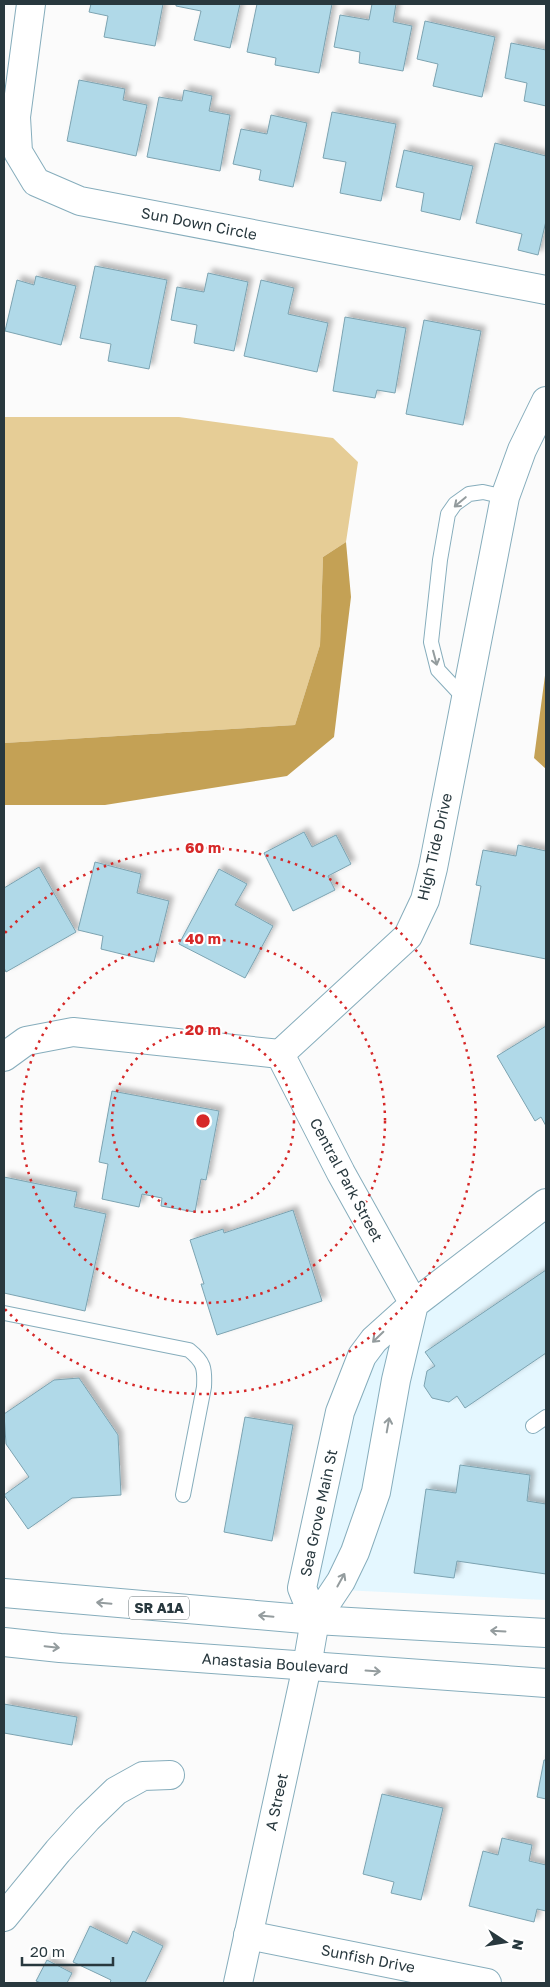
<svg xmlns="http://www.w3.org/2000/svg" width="550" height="1987" font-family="'Golos Text',sans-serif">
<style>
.built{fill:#e4f7ff}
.green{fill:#e6cd96}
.water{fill:#c4a155}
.building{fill:#b0d9e8;stroke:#7ca3b1;filter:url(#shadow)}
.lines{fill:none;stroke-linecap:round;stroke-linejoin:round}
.lane-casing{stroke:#86adbc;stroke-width:16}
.street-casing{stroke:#86adbc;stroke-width:30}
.secondary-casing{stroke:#86adbc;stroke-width:30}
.primary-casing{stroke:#86adbc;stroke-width:30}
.lane{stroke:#fff;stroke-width:14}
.street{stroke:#fff;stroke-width:28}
.secondary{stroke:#fff;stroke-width:28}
.primary{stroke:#fff;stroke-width:28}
.oneway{stroke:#949c9e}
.ring{fill:none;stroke:#d62828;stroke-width:2.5;stroke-dasharray:2.5 5}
.labels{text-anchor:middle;stroke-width:4;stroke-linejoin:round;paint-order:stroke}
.shield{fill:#fff;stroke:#687478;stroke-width:1}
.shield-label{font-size:14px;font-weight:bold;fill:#28383e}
.street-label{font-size:15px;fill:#28383e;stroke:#fff}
.centre{fill:#d62828;stroke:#fff;stroke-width:2.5}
.ring-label{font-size:15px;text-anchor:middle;font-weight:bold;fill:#d62828;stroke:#fff;stroke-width:4;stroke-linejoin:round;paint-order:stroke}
</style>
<defs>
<filter id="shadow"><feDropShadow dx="4.5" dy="-4.5" stdDeviation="2.5" flood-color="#0004"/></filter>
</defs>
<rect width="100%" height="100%" fill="#fbfbfb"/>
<path class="built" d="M546,1203v397l-244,-12 60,-232z"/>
<path class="green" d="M4,417h175l154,21 25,24 -12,80 -23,15 -3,88 -25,80 -291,18z"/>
<path class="water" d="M346,542l5,55 -17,140 -47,39 -182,29h-101v-62l291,-18 25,-80 3,-88z
M546,668v101l-12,-11z"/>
<path class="building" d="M91,4h72l-8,42 -51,-9 4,-21 -19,-4z
M176,4h64l-10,44 -36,-8 7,-29 -25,-5z
M257,4h75l-13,69 -44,-8 1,-7 -29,-6z
M372,4h24l-3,18 19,4 -9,45 -44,-8 1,-11 -26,-5 6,-32 29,5z
M425,21l70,16 -13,60 -49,-11 5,-22 -21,-5z
M511,43l35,7v56l-22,-5 3,-18 -22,-5z
M79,80l46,9 -2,11 24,5 -11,51 -69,-15z
M184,90l28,6 -3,15 21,4 -10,56 -73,-14 12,-60 23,4z
M332,112l64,12 -15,77 -41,-8 6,-31 -23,-4z
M271,115l36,8 -14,64 -34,-7 2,-10 -28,-6 8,-35 26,5z
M495,143l51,13v65l-8,34 -20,-5 4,-16 -46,-11z
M404,150l69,16 -13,54 -39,-9 3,-18 -28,-6z
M95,266l72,14 -18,89 -41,-8 3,-17 -31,-6z
M208,273l40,9 -14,69 -40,-8 3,-18 -26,-5 6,-33 27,5z
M36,276l40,10 -15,59 -56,-14 12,-51 17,5z
M261,280l33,8 -6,26 40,9 -11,49 -73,-16z
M345,317l61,11 -11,65 -18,-3 -2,8 -42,-7z
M424,320l57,11 -18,94 -57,-11z
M304,832l8,15 24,-12 15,29 -23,12 7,14 -42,21 -29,-58z
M518,845l28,6v108l-76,-15 11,-58 -5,-1 7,-35 33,6z
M95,862l46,12 -4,19 32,8 -15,61 -53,-13 2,-13 -25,-6z
M39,867l37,65 -70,40 -2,-4v-80z
M219,869l28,15 -12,21 38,21 -28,52 -66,-34z
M546,1026v100l-5,-9 -6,4 -38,-65z
M112,1091l107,20 -13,69 -5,-1 -6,33 -34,-6 1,-8 -20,-4 -3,13 -37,-8 6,-35 -9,-2z
M4,1177l73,15 -3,15 32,7 -21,97 -81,-18z
M293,1210l29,91 -105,34 -16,-51h3l-14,-44 33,-11 1,4z
M546,1270v83l-81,55 -8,-12 -8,6 -17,-4 -8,-12 3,-15 8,-5 -10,-14z
M79,1378l39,57 3,60 -49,3 -44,31 -24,-34 25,-18 -23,-33 -2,-30 50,-34z
M245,1417l48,8 -21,116 -48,-9z
M460,1465l70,10 -3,26 19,3v70l-89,-13 -3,17 -40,-5 12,-84 30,4z
M4,1704l73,13 -5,28 -68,-12z
M544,1760h2v39l-9,-2z
M382,1794l61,14 -22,92 -30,-7 3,-11 -31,-8z
M502,1838l30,7 -3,16 17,4v46l-9,-2 -3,13 -65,-16 14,-55 15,4z
M90,1926l37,18 6,-13 30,15 -18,37h-35l1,-3 -38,-18z
M47,1960l25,13 -5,10h-26l-5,-2z"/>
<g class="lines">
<defs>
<path id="lane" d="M466,700l-28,-30 -7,-28 9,-82 8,-46 7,-10 14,-10 14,-2 22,5
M4,1313l185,37c15,12 16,18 15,37l-21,108
M533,1426l13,-9"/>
<path id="street" d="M31,4l-15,113 2,35 18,30 44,19 466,89
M280,1054l61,119 73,131
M4,1057l22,-16 47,-9 207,22 128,-118 17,-36 8,-32 72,-371 17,-47 24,-49
M315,1620l-13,-32 38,-176 22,-56 12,-16 40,-36 132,-101
M315,1620l26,-39 14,-29 21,-60 20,-112 18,-76
M4,1917l54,-66 29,-32 29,-28 27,-15 27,-1
M248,1935l239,48"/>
<path id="secondary" d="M238,1983l69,-317 8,-46"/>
<path id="primary" d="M4,1593l311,27 231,13
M4,1642l56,6 486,35"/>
</defs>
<use href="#lane" class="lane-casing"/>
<use href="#street" class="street-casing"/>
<use href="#secondary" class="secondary-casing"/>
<use href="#primary" class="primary-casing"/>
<use href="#lane" class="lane"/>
<use href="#street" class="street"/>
<use href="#secondary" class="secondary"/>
<use href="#primary" class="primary"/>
</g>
<defs><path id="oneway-shaft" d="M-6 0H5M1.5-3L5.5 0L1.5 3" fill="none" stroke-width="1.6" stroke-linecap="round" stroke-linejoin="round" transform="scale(1.25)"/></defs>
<g class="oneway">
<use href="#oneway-shaft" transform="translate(460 502) rotate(140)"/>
<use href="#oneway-shaft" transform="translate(435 658) rotate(75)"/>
<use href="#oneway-shaft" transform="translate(378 1337) rotate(136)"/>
<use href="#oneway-shaft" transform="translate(388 1425) rotate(-80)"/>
<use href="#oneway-shaft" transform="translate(341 1580) rotate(-61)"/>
<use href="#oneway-shaft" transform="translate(104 1603) rotate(-175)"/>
<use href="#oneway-shaft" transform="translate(266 1616) rotate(-175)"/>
<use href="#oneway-shaft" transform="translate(498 1631) rotate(-177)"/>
<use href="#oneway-shaft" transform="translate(52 1647) rotate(6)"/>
<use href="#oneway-shaft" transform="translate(373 1671) rotate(4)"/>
</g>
<g class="ring">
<circle cx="203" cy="1121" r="91"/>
<circle cx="203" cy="1121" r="182"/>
<path d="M5 933A273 273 0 1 1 5 1309"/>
</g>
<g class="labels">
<rect class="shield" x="129" y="1596.5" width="60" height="23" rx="4"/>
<g class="shield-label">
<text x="159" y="1613">SR A1A</text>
</g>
<g class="street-label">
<text transform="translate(199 224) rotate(11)" y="5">Sun Down Circle</text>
<text transform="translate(435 847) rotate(-77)" y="5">High Tide Drive</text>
<text transform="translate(346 1180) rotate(62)" y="5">Central Park Street</text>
<text transform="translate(319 1513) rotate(-78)" y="5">Sea Grove Main St</text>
<text transform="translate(275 1664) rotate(4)" y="5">Anastasia Boulevard</text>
<text transform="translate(277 1802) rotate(-78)" y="5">A Street</text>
<text transform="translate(368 1959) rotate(11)" y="5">Sunfish Drive</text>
</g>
</g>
<circle cx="203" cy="1121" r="8" class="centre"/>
<g class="ring-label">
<text x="203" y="853">60 m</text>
<text x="203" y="944">40 m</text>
<text x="203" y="1035">20 m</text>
</g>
<rect width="550" height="1987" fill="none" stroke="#28383e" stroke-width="10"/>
<g transform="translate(505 1942) rotate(102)" stroke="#ffffff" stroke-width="4" paint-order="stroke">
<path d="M0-4L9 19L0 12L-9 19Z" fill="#28383e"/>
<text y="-8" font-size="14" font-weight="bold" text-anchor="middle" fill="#28383e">N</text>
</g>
<path d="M22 1957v8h91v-8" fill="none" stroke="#28383e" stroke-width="2.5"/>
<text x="30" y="1957" font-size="15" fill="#28383e" stroke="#ffffff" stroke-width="4" paint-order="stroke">20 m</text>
</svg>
